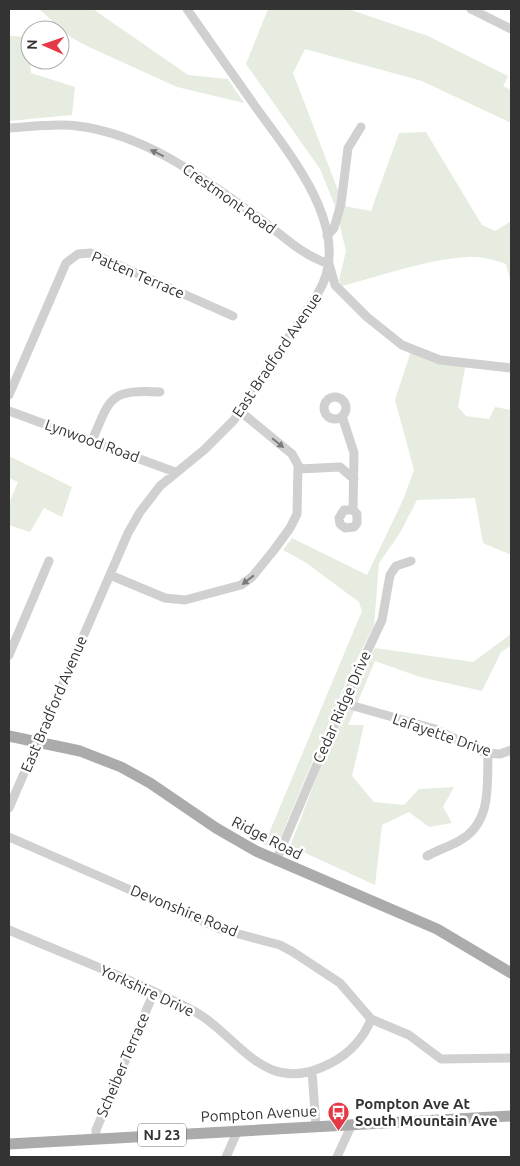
<svg xmlns="http://www.w3.org/2000/svg" width="520" height="1166" font-family="Ubuntu,sans-serif">
<style>
.green{fill:#e6ecdf}
.lines{fill:none;stroke-linecap:round;stroke-linejoin:round}
.minor{stroke:#d0d0d0;stroke-width:9}
.major{stroke:#ababab;stroke-width:11}
.oneway{fill:#7a7a7a}
.labels{text-anchor:middle;stroke-width:5;stroke-linejoin:round;paint-order:stroke}
.shield{fill:#fff;stroke:#707070;stroke-width:1}
.shield-label{font-size:14px;font-weight:bold;fill:#333}
.street-label{font-size:15px;fill:#333;stroke:#fff}
.poi-label{font-size:15px;font-weight:bold;fill:#333;stroke:#fff;text-anchor:start}
</style>
<rect width="100%" height="100%" fill="#fff"/>
<path class="green" d="M39,9h54l95,66 40,4 16,24 -67,-16 -88,-40 -17,-9z
M268,9h80l80,27 80,40 -5,10 8,4v33l-89,-42 -117,-32 -12,24 51,133 27,5 28,-78 27,-1 56,93 13,6 16,-10v62l-5,-19c-12,-4 -26,-8 -38,-7 -41,2 -87,19 -126,29l-3,-6 7,-29 -11,-45 -15,-37 -74,-105z
M9,36l19,1 3,36 44,14 -3,28 -63,6z
M412,348l54,14 -8,45 8,9 23,3 6,-12 16,3v145l-28,-12 -8,-45 -58,2 -17,33 -21,30 -5,63 -26,51 -72,171 -12,-3 98,-234 -3,-9 -54,-40 -22,-12 9,-12 75,37 36,-75 11,-30 -19,-70z
M9,456l63,31 -10,30 -18,-9 -14,24 -21,-7v-22l9,-21 -9,-4z
M511,634v12l-10,6 -19,39 -62,-14 -45,-16 -27,64h16l-12,51 22,26 30,3 15,-16 35,-2 -11,20 9,16 -23,4 -20,-15 -27,13 -7,60 -85,-39c26,-64 50,-140 85,-198l98,14z"/>
<g class="lines">
<path class="minor" d="M471,9l40,20
M9,128c22,-1 47,-5 68,-2 68,8 126,52 179,90 26,18 43,38 73,48l6,21 32,32 35,28 38,15 71,8
M327,236l7,-8 7,-24 7,-56 13,-21
M9,395l57,-132 12,-9 13,-1 142,63
M324 408a11 11 0 1 1 22 0a11 11 0 1 1-22 0Z
M9,411l166,61
M342,416l12,37 -1,57h-9l-5,8 1,6 5,4 9,-1 3,-4v-9l-4,-4
M92,441c18,-43 17,-52 68,-49
M299,469l41,-2 14,12
M110,575l55,23 20,2 56,-15 11,-8 22,-27 16,-22 7,-14 1,-49 -6,-11 -51,-42
M9,655l40,-94
M343,703l92,26 50,24 15,1 11,-4
M9,808l119,-275 12,-21 20,-26 44,-36 30,-30 84,-127c38,-62 -29,-139 -63,-187 -23,-33 -46,-65 -68,-97
M9,837l211,92 60,16 13,7 47,31 31,36 38,16 32,24 70,-1
M427,856c11,-6 21,-9 32,-15 33,-18 28,-55 29,-87
M276,861l67,-158 39,-83 8,-45 6,-9 15,-5
M9,930c60,26 123,49 181,79 49,24 72,91 141,54 18,-9 33,-25 40,-44
M312,1071l4,55
M96,1139v-9l58,-138
M226,1157l12,-27
M337,1157l15,-33"/>
<path class="major" d="M9,736l71,15 41,16 29,16 66,45 40,23 181,78 74,44
M9,1144l502,-28"/>
</g>
<defs><path id="oneway-solid" d="M-6-.8H1V-3.2L6.5 0L1 3.2V.8H-6Z" transform="scale(1.25)"/></defs>
<g class="oneway">
<use href="#oneway-solid" transform="translate(157 153) rotate(-154)"/>
<use href="#oneway-solid" transform="translate(278 443) rotate(39)"/>
<use href="#oneway-solid" transform="translate(248 580) rotate(142)"/>
</g>
<defs>
<symbol id="bus-pin" viewBox="-11 -11 22 30"><path d="M0 17L-7.5 6A9.5 9.5 0 1 1 7.5 6Z" fill="#e63946" stroke="#fff"/><path d="M-5-6H5V4H4V6H2V4H-2V6H-4V4H-5ZM-3.5-4V0h7V-4ZM-3.5 1.2v1.5H-2V1.2ZM2 1.2v1.5H3.5V1.2Z" fill="#fff"/></symbol>
</defs>
<g fill-rule="evenodd">
<use href="#bus-pin" x="326" y="1100" width="25" height="34"/>
</g>
<g class="labels">
<rect class="shield" x="138" y="1123.5" width="48" height="23" rx="4"/>
<g class="shield-label">
<text x="162" y="1140">NJ 23</text>
</g>
<g class="street-label">
<text transform="translate(229 199) rotate(35)" y="5">Crestmont Road</text>
<text transform="translate(138 275) rotate(23)" y="5">Patten Terrace</text>
<text transform="translate(277 355) rotate(-56)" y="5">East Bradford Avenue</text>
<text transform="translate(92 441) rotate(20)" y="5">Lynwood Road</text>
<text transform="translate(54 704) rotate(-67)" y="5">East Bradford Avenue</text>
<text transform="translate(342 707) rotate(-66)" y="5">Cedar Ridge Drive</text>
<text transform="translate(442 735) rotate(19)" y="5">Lafayette Drive</text>
<text transform="translate(267 838) rotate(27)" y="5">Ridge Road</text>
<text transform="translate(184 911) rotate(22)" y="5">Devonshire Road</text>
<text transform="translate(147 991) rotate(25)" y="5">Yorkshire Drive</text>
<text transform="translate(123 1065) rotate(-67)" y="5">Scheiber Terrace</text>
<text transform="translate(259 1114) rotate(-3)" y="5">Pompton Avenue</text>
</g>
<g class="poi-label">
<text x="355" y="1109">Pompton Ave At<tspan x="355" dy="17">South Mountain Ave</tspan></text>
</g>
</g>
<rect width="520" height="1166" fill="none" stroke="#333333" stroke-width="20"/>
<g transform="translate(45 45) rotate(272)"><circle r="24" fill="#ffffff" stroke="#adadad"/>
<path d="M0-4L9 19L0 12L-9 19Z" fill="#e63946"/>
<text y="-8" font-size="14" font-weight="bold" text-anchor="middle" fill="#333333">N</text>
</g>
</svg>
